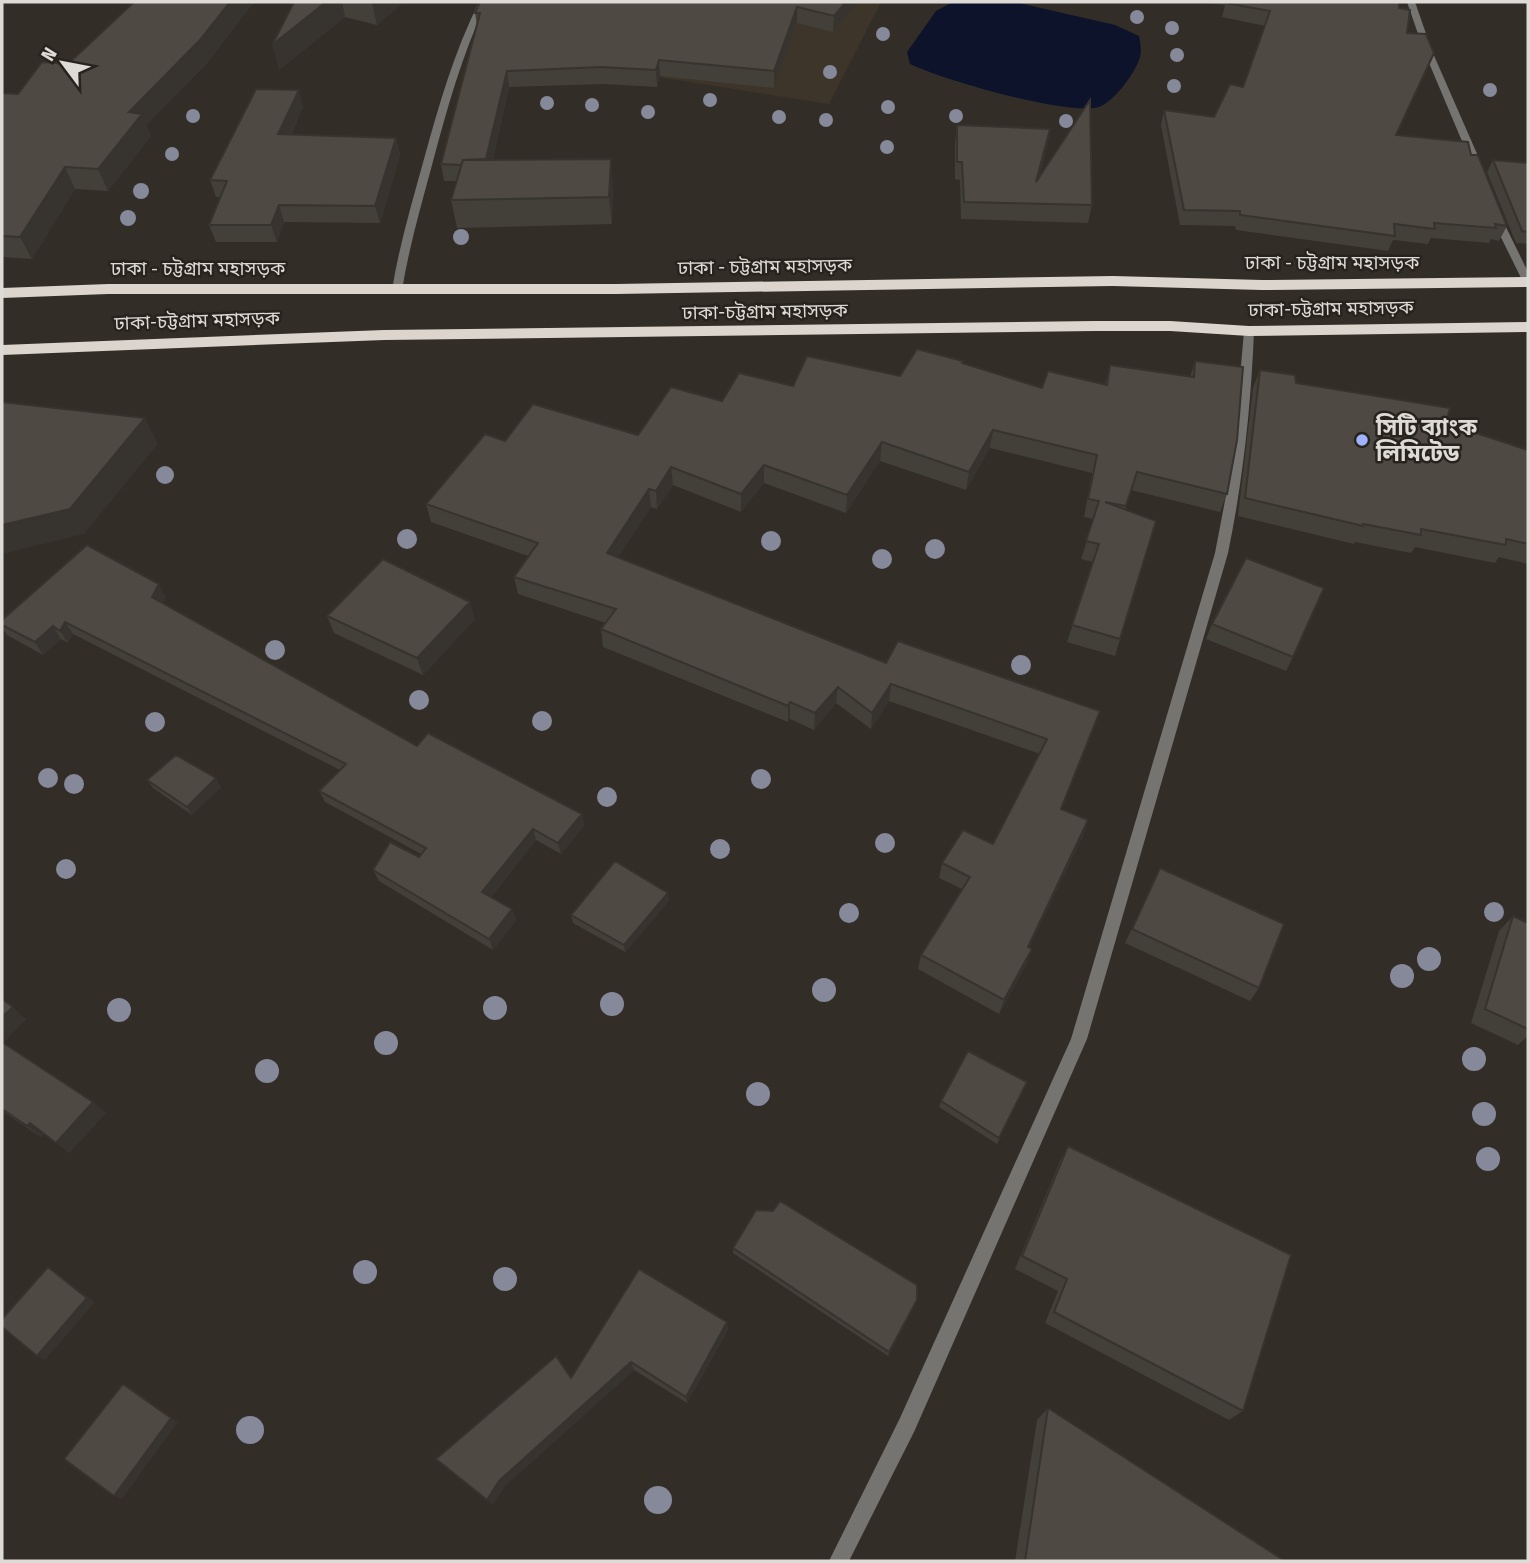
<svg xmlns="http://www.w3.org/2000/svg" width="1530" height="1563" font-family="'Fira Sans Condensed','Noto Sans Bengali',sans-serif">
<style>
.built{fill:#3d3529}
.water{fill:#0e132c}
.lines{fill:none;stroke-linecap:round;stroke-linejoin:round}
.lane{fill:#767471;fill-rule:evenodd}
.street{fill:#767471;fill-rule:evenodd}
.highway{fill:#dbd5cd;fill-rule:evenodd}
.tree{fill:#868999}
.wall{fill:#433f39}
.shaded-wall{fill:#37332e}
.building{fill:#4e4942;stroke:#37332e;stroke-width:2}
.poi-dot{fill:#9fb3fd;stroke:#28231d;stroke-width:2.5}
.labels{text-anchor:middle;stroke-width:5;stroke-linejoin:round;paint-order:stroke}
.far-street-label{font-size:19px;fill:#dedbd7;stroke:#28231d}
.poi-label{font-size:23px;font-weight:bold;fill:#dedbd7;stroke:#28231d;text-anchor:start}
</style>
<rect width="100%" height="100%" fill="#322d27"/>
<path class="built" d="M510,2h371l-52,102 -349,-55z"/>
<path class="water" d="M953,2l66,1 96,22 24,11c1,6 3,15 1,21 -4,15 -25,43 -39,49 -27,13 -163,-28 -191,-42l-3,-12 29,-41z"/>
<g class="lines">
<path class="lane" d="M479,2h8c-25,52 -40,107 -55,163 -11,41 -23,82 -30,125l-1,2h-8l-1,-2c7,-44 20,-87 32,-131 15,-54 30,-107 55,-157z"/>
<path class="street" d="M1407,2h8l17,49 53,121 -2,2 -8,-2 -51,-121z
M1496,214l5,3 27,55v13l-5,-3 -32,-65z
M1249,327l5,4c-3,75 -11,149 -26,222l-141,486 -173,393 -65,129h-20l71,-143 171,-379 144,-486 18,-94 11,-128z"/>
<path class="highway" d="M1113,276l149,4 266,-3v10l-266,3 -149,-4 -497,8h-508l-106,4v-10l106,-4h508z
M1095,321h75l79,5 279,-4v10l-279,4 -79,-5h-75l-711,9 -382,15v-10l382,-15z"/>
</g>
<g class="tree">
<circle cx="1137" cy="17" r="7"/>
<circle cx="1172" cy="28" r="7"/>
<circle cx="883" cy="34" r="7"/>
<circle cx="1177" cy="55" r="7"/>
<circle cx="830" cy="72" r="7"/>
<circle cx="1174" cy="86" r="7"/>
<circle cx="1490" cy="90" r="7"/>
<circle cx="710" cy="100" r="7"/>
<circle cx="547" cy="103" r="7"/>
<circle cx="592" cy="105" r="7"/>
<circle cx="888" cy="107" r="7"/>
<circle cx="648" cy="112" r="7"/>
<circle cx="193" cy="116" r="7"/>
<circle cx="956" cy="116" r="7"/>
<circle cx="779" cy="117" r="7"/>
<circle cx="826" cy="120" r="7"/>
<circle cx="1066" cy="121" r="7"/>
<circle cx="887" cy="147" r="7"/>
<circle cx="172" cy="154" r="7"/>
<circle cx="141" cy="191" r="8"/>
<circle cx="128" cy="218" r="8"/>
<circle cx="461" cy="237" r="8"/>
<circle cx="165" cy="475" r="9"/>
<circle cx="407" cy="539" r="10"/>
<circle cx="771" cy="541" r="10"/>
<circle cx="935" cy="549" r="10"/>
<circle cx="882" cy="559" r="10"/>
<circle cx="275" cy="650" r="10"/>
<circle cx="1021" cy="665" r="10"/>
<circle cx="419" cy="700" r="10"/>
<circle cx="542" cy="721" r="10"/>
<circle cx="155" cy="722" r="10"/>
<circle cx="48" cy="778" r="10"/>
<circle cx="761" cy="779" r="10"/>
<circle cx="74" cy="784" r="10"/>
<circle cx="607" cy="797" r="10"/>
<circle cx="885" cy="843" r="10"/>
<circle cx="720" cy="849" r="10"/>
<circle cx="66" cy="869" r="10"/>
<circle cx="1494" cy="912" r="10"/>
<circle cx="849" cy="913" r="10"/>
<circle cx="1429" cy="959" r="12"/>
<circle cx="1402" cy="976" r="12"/>
<circle cx="824" cy="990" r="12"/>
<circle cx="612" cy="1004" r="12"/>
<circle cx="495" cy="1008" r="12"/>
<circle cx="119" cy="1010" r="12"/>
<circle cx="386" cy="1043" r="12"/>
<circle cx="1474" cy="1059" r="12"/>
<circle cx="267" cy="1071" r="12"/>
<circle cx="758" cy="1094" r="12"/>
<circle cx="1484" cy="1114" r="12"/>
<circle cx="1488" cy="1159" r="12"/>
<circle cx="365" cy="1272" r="12"/>
<circle cx="505" cy="1279" r="12"/>
<circle cx="250" cy="1430" r="14"/>
<circle cx="658" cy="1500" r="14"/>
</g>
<path class="wall" d="M125,2h129l-47,61 -61,62 5,11 -43,55 -33,-2 -43,70 -30,-2v-164l16,1 50,-30 64,-60z
M287,2h117l-27,23 -32,-8 -66,53 14,-67z
M480,2h378l-25,30 -36,-9 -23,65 -114,-12 -3,11 -54,-3 -94,3 -16,72 120,27 -1,38 -155,4 -6,-28 6,-19h-13l-3,-17 36,-139 -2,-12z
M1200,2h199v6l8,25 21,35 -31,67 74,20 36,71 -8,15 -8,-2 -2,4 -58,-5 -3,6 -35,-4 -5,11 -152,-21 -1,-4 -55,-1 -19,-100 3,-15 50,7 29,-30 22,-61 -43,-9 3,-12z
M303,107l-12,28 105,3 4,17 -20,68 -96,-1 -7,20h-61l-7,-17 11,-28h-4l-6,-17z
M957,125l93,4 -3,18 -8,31 53,27 -4,18 -127,-4 -1,-39 -5,-1v-36z
M1493,160l35,3v81l-12,-1 -29,-71z
M963,361v2l79,25 63,-3 5,-20 80,12 5,-16 32,133 -7,18 -89,-22 -6,20 31,11 -41,135 -48,-14 26,-80 -12,-3 13,-40 -10,-2 8,-44 -102,-25 -24,42 -86,-29 -34,52 -82,-30 -23,29 -68,-27 -16,24 -6,-2 -33,50 268,106 214,48 -38,98 26,11 -5,16 -54,111 -2,16 -28,51 -81,-45 3,-14 41,-66 -23,-11 3,-15 51,-19 47,-90 -151,-53 -18,28 -35,-26 -22,27 -24,-11 -2,3 -185,-75 -2,-18 5,-6 -88,-29 -4,-17 14,-21 -97,-34 -5,-18 79,-63 133,-6 84,-34 71,-15 107,-10z
M1260,370l36,13 150,40 82,27v114l-29,-7 -4,6 -80,-16 -4,6 -56,-11 -1,2 -116,-28 15,-128z
M166,597l-4,6 255,143 165,68 2,12 -23,28 -25,-14 -45,57 21,12 4,11 -23,30 -114,-69 -6,-11 46,-13 2,-3 -96,-52 -6,-11 21,-21 -267,-136 -5,9 -7,-4 -18,16 -36,-20 -5,-7v-8z
M327,616l148,3 -52,56 -89,-42z
M1212,624l81,33 -7,14 -80,-32z
M147,780l74,7 -29,28 -39,-27z
M1160,868l99,120 -9,13 -125,-58z
M668,893l1,8 -44,51 -52,-29 -2,-8z
M1513,916l15,7v113l-10,9 -47,-22 28,-92z
M2,999l24,20 -23,24 90,59 13,11 -37,40 -25,-19 -3,3 -39,-26z
M1027,1082l-30,62 -58,-37 2,-6z
M1068,1146l175,265 -14,9 -184,-97 13,-32 -43,-22 45,-108z
M733,1248l184,52 -29,56 -155,-103z
M727,1322l1,8 -41,73 -53,-33 -129,116 -12,19 78,-127z
M1048,1408l237,153h-270l22,-141z"/>
<path class="shaded-wall" d="M230,2h24l-47,61 -61,62 5,11 -43,55 -10,-22 31,-57z
M326,2h16l3,15 -66,53 -7,-25z
M372,2h32l-27,23z
M846,2h12l-25,30 1,-16z
M797,7v16l-23,65v-17z
M1434,53l-6,15 -38,82 6,-15z
M659,60l1,16 -3,11 -1,-17z
M507,71l2,16 -21,95 -3,-17z
M299,90l4,17 -20,44 -5,-17z
M1050,129l-3,18 -14,53 3,-18z
M396,138l4,17 -20,68 -5,-17z
M611,159l2,27 -1,38 -3,-27z
M65,167l10,22 -43,70 -12,-22z
M279,205l5,17 -7,20 -6,-17z
M145,418l13,26 -74,90 -82,20v-29z
M993,430l-3,18 -24,42 3,-18z
M882,442l-2,19 -34,52 1,-18z
M764,465v18l-23,29v-18z
M671,467l2,18 -16,24 -1,-18z
M649,489l2,18 -41,64 -3,-18z
M159,584l7,13 -7,13 -7,-13z
M470,602l5,17 -52,56 -6,-17z
M65,622l8,12 -5,9 -8,-12z
M53,626l8,13 -18,16 -8,-13z
M891,684l-2,17 -18,28 1,-16z
M838,687l-2,16 -22,27 1,-17z
M790,702v17l-2,3v-16z
M1100,711l-5,16 -39,97 5,-15z
M216,778l5,9 -29,28 -5,-8z
M582,814l2,12 -23,28 -3,-11z
M1088,820l-5,16 -60,125 5,-14z
M533,829l3,11 -50,63 -4,-11z
M668,893l1,8 -44,51 -1,-7z
M512,909l4,11 -23,30 -4,-11z
M1032,949l-5,14 -28,51 5,-14z
M13,1007l13,12 -24,25v-27z
M93,1102l13,11 -37,40 -13,-10z
M30,1123l14,11 -3,3 -14,-11z
M48,1267l47,35 -50,58 -8,-4z
M727,1322l1,8 -41,73 -1,-6z
M631,1362l3,8 -129,116 -12,19 -6,-5 12,-19z
M123,1384l7,3 48,35 -56,77 -8,-3z"/>
<path class="building" d="M134,2h96l-31,39 -70,71 13,2 -44,55 -33,-2 -45,70 -18,-1v-143l16,1 24,-32 26,2z
M294,2h32l-54,43z
M480,2h366l-12,14 -37,-9 -23,64 -115,-11 -3,10 -55,-3 -94,4 -21,88 -23,1 -2,5 -20,-1 39,-151h-5z
M1226,2h173v6l11,2 -3,23 19,1 8,19 -38,82 72,7 3,13h7l29,71 -12,-2 1,4 -62,-5 1,6 -41,-5 1,12 -155,-21v-4l-56,-1 -20,-100 50,7 16,-33 13,3 27,-76 -44,-8z
M256,89l43,1 -21,44 118,4 -21,68 -96,-1 -8,20h-62l18,-44 -17,-1z
M1090,100l2,105 -128,-3 -2,-40h-5v-37l93,4 -14,53z
M611,159l-2,38 -158,3 12,-40z
M1493,160l35,3v69l-6,-1z
M917,349l46,12 -1,2 80,25 6,-17 59,14 3,-20 84,12 1,-16 48,6 -6,73 -10,54 -90,-22 -11,34 -21,-4 51,19 -36,118 -48,-14 27,-81 -13,-3 13,-40 -11,-2 9,-44 -104,-25 -24,42 -87,-30 -35,53 -83,-30 -23,29 -70,-27 -15,24 -7,-2 -42,64 279,110 12,-22 202,70 -39,98 27,11 -60,127 4,2 -28,51 -83,-45 49,-78 -28,-14 21,-33 30,14 54,-105 -156,-55 -19,29 -34,-26 -23,26 -25,-11 -2,4 -187,-77 15,-20 -102,-32 24,-34 -112,-39 59,-70 20,7 28,-37 105,31 33,-48 51,14 17,-28 54,13 14,-30 93,20z
M1260,370l35,5 1,8 154,25 -4,15 82,27v94l-22,-5v6l-85,-16v6l-58,-11v2l-118,-28z
M2,402l143,16 -75,91 -68,16z
M87,545l72,39 -7,13 265,149 11,-13 154,81 -24,29 -25,-14 -51,63 30,17 -23,30 -116,-69 17,-28 29,15 7,-9 -107,-57 27,-27 -281,-142 -5,9 -7,-5 -18,16 -33,-17v-5z
M1246,558l78,30 -31,69 -81,-33z
M383,559l87,43 -53,56 -90,-42z
M176,755l40,23 -29,29 -40,-27z
M615,861l53,32 -44,52 -53,-30z
M1160,868l124,56 -25,64 -127,-59z
M1513,916l15,7v106l-43,-20z
M2,999l11,8 -11,10z
M2,1042l91,60 -37,41 -26,-20 -3,3 -25,-17z
M968,1051l59,31 -28,56 -58,-37z
M1068,1146l223,109 -48,156 -189,-99 13,-33 -45,-23z
M780,1201l137,84v15l-28,52 -156,-104 23,-38 17,1z
M48,1267l39,31 -50,58 -35,-29v-8z
M639,1269l88,53 -41,75 -55,-35 -132,119 -12,19 -51,-41 120,-103 15,22z
M123,1384l48,34 -57,78 -50,-37z
M1048,1408l237,153h-260z"/>
<circle class="poi-dot" cx="1362" cy="440" r="7"/>
<g class="labels">
<g class="far-street-label">
<text x="1332" y="269">ঢাকা - চট্টগ্রাম মহাসড়ক</text>
<text transform="translate(765 266) rotate(-1)" y="7">ঢাকা - চট্টগ্রাম মহাসড়ক</text>
<text x="198" y="275">ঢাকা - চট্টগ্রাম মহাসড়ক</text>
<text transform="translate(1331 308) rotate(-1)" y="7">ঢাকা-চট্টগ্রাম মহাসড়ক</text>
<text transform="translate(765 311) rotate(-1)" y="7">ঢাকা-চট্টগ্রাম মহাসড়ক</text>
<text transform="translate(197 320) rotate(-2)" y="7">ঢাকা-চট্টগ্রাম মহাসড়ক</text>
</g>
<g class="poi-label">
<text x="1376" y="435">সিটি ব্যাংক<tspan x="1376" dy="26">লিমিটেড</tspan></text>
</g>
</g>
<rect width="1530" height="1563" fill="none" stroke="#dedbd7" stroke-width="7"/>
<g transform="translate(63 63) rotate(302)" stroke="#28231d" stroke-width="5" paint-order="stroke">
<path d="M0-5L12 26L0 18L-12 26Z" fill="#dedbd7"/>
<text y="-10" font-size="19" font-weight="bold" text-anchor="middle" fill="#dedbd7">N</text>
</g>
</svg>
